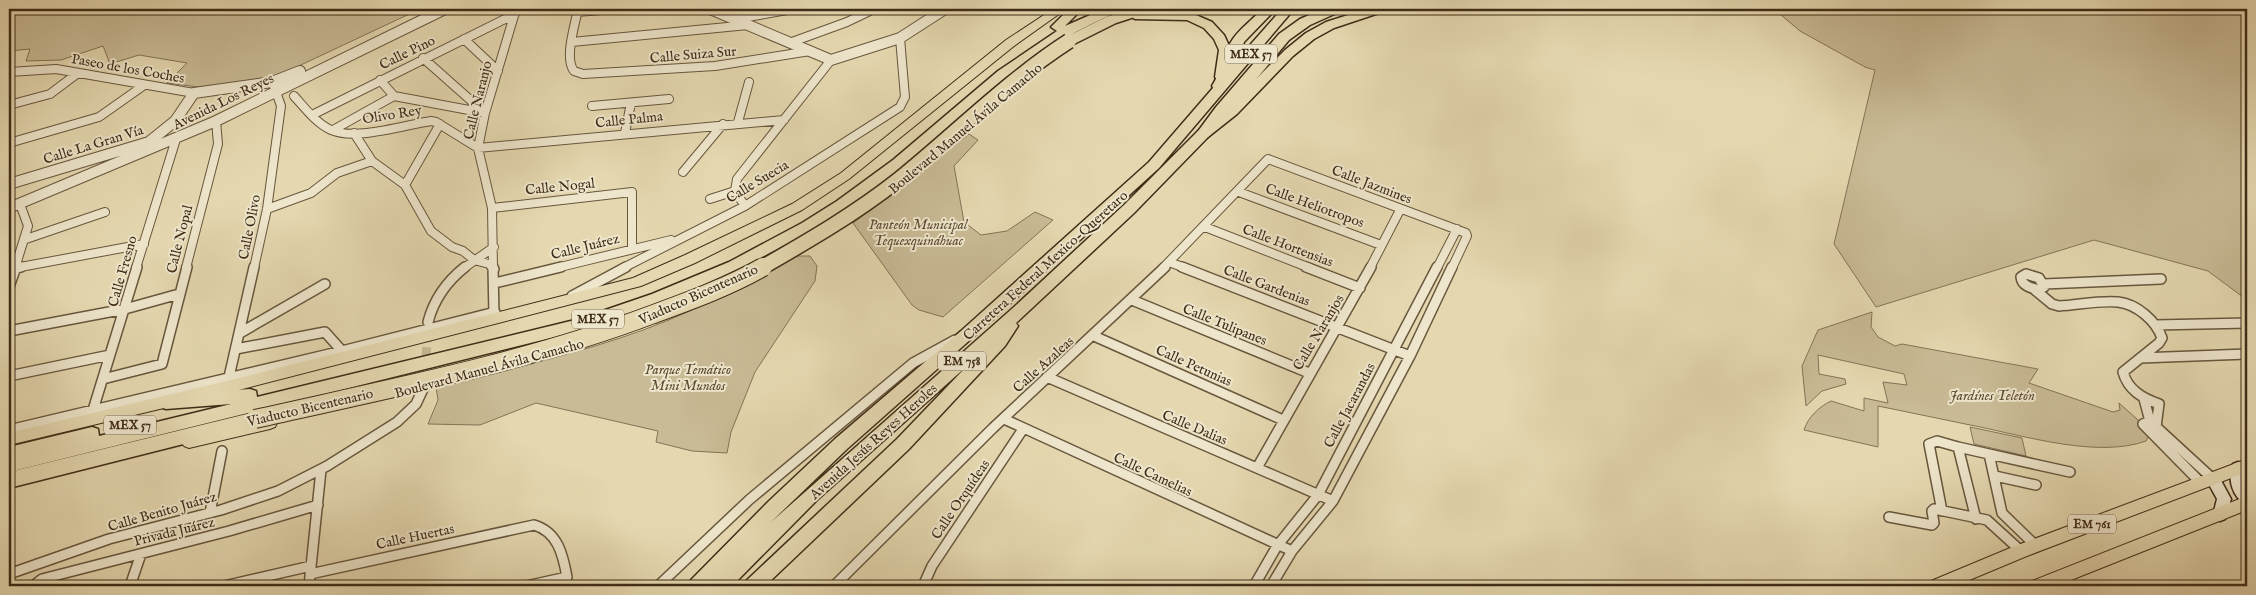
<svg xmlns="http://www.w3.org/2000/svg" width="2256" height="595" font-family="'IM FELL English',serif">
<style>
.green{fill:#c9bb96;stroke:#847456}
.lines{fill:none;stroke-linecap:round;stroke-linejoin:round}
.minor-tunnel{stroke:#c4b691;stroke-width:9;stroke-dasharray:9 5;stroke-linecap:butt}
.minor-far1-casing{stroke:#68573d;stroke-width:10}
.minor-casing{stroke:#68573d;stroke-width:12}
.tertiary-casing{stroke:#68573d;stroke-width:12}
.secondary-casing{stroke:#3f2c17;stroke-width:3}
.primary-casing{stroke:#3f2c17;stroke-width:2}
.trunk-casing{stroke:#3f2c17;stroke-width:3}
.motorway-casing{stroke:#3f2c17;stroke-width:3}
.minor-far1{stroke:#eee6cc;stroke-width:8}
.minor{stroke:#eee6cc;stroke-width:9}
.tertiary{stroke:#eee6cc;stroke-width:10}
.secondary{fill:#eee6cc;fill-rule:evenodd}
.primary{fill:#e5d8b0;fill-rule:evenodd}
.trunk{fill:#e5d8b0;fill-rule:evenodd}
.motorway{fill:#e5d8b0;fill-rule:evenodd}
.motorway-bridge-far1-casing{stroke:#3f2c17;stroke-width:17;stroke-linecap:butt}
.motorway-bridge-casing{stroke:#3f2c17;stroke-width:20;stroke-linecap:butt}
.motorway-bridge-far1{stroke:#e5d8b0;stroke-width:14}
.motorway-bridge{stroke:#e5d8b0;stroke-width:18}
.labels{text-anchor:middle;stroke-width:4;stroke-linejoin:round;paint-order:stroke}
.shield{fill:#eee6cc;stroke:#74644d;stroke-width:1}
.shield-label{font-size:12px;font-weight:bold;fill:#3f2c17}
.street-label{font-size:14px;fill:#3f2c17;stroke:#eee6cc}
.park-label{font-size:14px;font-style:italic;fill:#5b4930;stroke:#eee6cc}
</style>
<rect width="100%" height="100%" fill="#e5d8b0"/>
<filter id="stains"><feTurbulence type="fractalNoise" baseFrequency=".004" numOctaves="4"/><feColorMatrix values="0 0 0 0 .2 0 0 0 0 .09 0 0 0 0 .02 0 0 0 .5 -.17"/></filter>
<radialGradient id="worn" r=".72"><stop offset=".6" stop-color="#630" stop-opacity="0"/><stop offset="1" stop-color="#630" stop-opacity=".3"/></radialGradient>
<path class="green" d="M9,9h411l-149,70 -65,9 -39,-5 20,-20 -48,-8 -29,9 -7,-18 -42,14 -35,1 4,-12 -21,2z
M1774,9h473v291l-39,-29 -114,-31 -218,67 -42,-63 41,-174 -10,-3 -65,-36z
M969,134l9,6 -24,26 10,56 17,13 26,-4 28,-19 18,8 -110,97 -24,-7 -7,-5 -59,-82z
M796,256h14l7,10 -2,15 -60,91 -24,60 -4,21 -35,-2 -36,-9 2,-11 -122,-28 -56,22 -52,-1 10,-24 -2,-13c62,-15 124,-29 184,-49 62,-20 120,-50 176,-82z
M1872,312l-1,15 7,10 17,9 7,-2 136,25 -9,14 84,29 7,-2 -1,-7 18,16 12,16 -3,6c-47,17 -118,-4 -166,-14 -34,-7 -68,-14 -102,-21v41l-74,-17c4,-13 15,-23 27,-29l33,10v-13l24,5 -5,-21 24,3 -3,-11 -86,-19 1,19 26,5 1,5 -24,7 -16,15 -4,-40 16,-36z
M1970,427l52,11 4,18 -52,-12z"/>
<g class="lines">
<path class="minor-tunnel" d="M424,384l4,-55"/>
<defs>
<path id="minor-far1" d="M578,9c-3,16 -14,49 -4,62l9,3 132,-8 95,-15
M577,12l37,-3
M737,19l56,-10
M464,39l34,32
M572,42l176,-17
M792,42l55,-20 27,-13
M423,58l62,55
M9,72l47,-3 138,24
M380,80l14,16 91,17
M294,96c11,12 22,27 37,34 24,11 74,-5 100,-9l5,1 42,26 306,-28
M9,105l41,-11 28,-21
M592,106l77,-7
M312,115l203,-101
M738,122l11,-40
M333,130l61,-34
M354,133l18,28 33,24 26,46 21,16 11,4 11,9 15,4 4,4
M625,133l6,-30
M9,143l90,-26 44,-31
M683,172l40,-48
M405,185l35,-61
M1239,192l142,53
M710,199l25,-8
M745,206l-10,-15 2,-12 94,-119
M492,208l140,-16v56
M267,209l44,-16 26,-20 35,-12
M1205,227l105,41
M26,239l79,-27
M1169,262l16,6
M15,268l129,-24
M15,268l13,-42 -8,-22
M136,268l40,-129
M186,268l32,-124 -2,-23
M254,268l13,-59 14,-103 -7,-20
M464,268l30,-21
M493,268l-1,-60 -14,-60 7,-35 31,-104
M556,268l115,-28
M623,268l122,-62 155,-99 5,-10 -5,-59
M1163,268l105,-109 198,74 1,3 -15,32
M1370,268l30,-58
M1437,268l20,-39"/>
<path id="minor" d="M492,267l2,2
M493,267l1,50
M1182,267l228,89
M1306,267l54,21
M15,268l6,-1
M2026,274l13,4 5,9 -5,3c-8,-2 -17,-4 -18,-13z
M495,283l66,-16
M2044,284l117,-5
M9,287l7,-20
M2035,290l17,14 7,2c19,-1 41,-6 59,-4 19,2 38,19 44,36l-3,5 -36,29c5,18 19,26 36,32l-3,23 -8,2
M572,296l54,-29
M1132,300l177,73
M428,322c6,-23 18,-40 37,-55
M2156,325l91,-2
M9,331l116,-22 54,-15
M240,333l85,-49
M1094,336l189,84
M236,349l89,-17 17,19
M2140,358l107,-4
M9,376l101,-21
M229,377l25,-110
M1047,377l286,124
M103,379l59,-15 25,-97
M2144,399l6,22 -7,3 58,59
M93,410l44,-143
M1004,419l288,132
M2152,423l61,56
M9,430l333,-79 153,-39
M1958,447l31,7
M1257,468l114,-201
M1995,476l41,9
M1942,511l-13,-67 8,-3 21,6 18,72
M210,513l12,-62
M1889,517l43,8 2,-2 -2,-12 2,-2 53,11 34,31
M2035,545l-33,-32 -13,-59 81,18
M9,574l100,-35 112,-29 57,-19 49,-25 70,-44 19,-18 8,-17
M310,574l224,-49c24,7 29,30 33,52
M33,586l9,-7 187,-48 89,-26
M130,586l11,-32
M224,586l87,-20
M309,586l12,-116
M526,586l41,-9
M658,586l91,-86 164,-137 42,-23
M834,586l159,-158 172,-161
M923,586l9,-20 91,-137
M1254,586l23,-40 41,-51 119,-228
M1271,586l21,-35 41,-50 77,-145 42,-89"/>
<path id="tertiary" d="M710,9l121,51 69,-22 45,-29
M9,184l140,-42 26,-21 19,-28 78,-11 28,-11
M9,208l207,-87 229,-112"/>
<path id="secondary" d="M2238,462l5,2 2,4 2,36c-15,-5 -20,-27 -14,-40z
M2213,473l5,2 13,24 -6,20 -5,2 -5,-2 -2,-4 4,-16 -11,-20 2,-4z"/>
<path id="primary" d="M1053,9h13l-52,37 -165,133 -47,31 -107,53 -54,23 -406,105 -226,54v-12l226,-54 398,-101 52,-23 107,-51 49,-31 165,-133z
M270,417l5,2 2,4 -2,4 -5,2 -81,19 -5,-2 -3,-4 3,-4 5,-2z
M2247,459v13l-220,84 -72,30h-26l2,-5 84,-35z
M2247,496v14l-191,76h-26l2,-5z"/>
<path id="trunk" d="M1069,9h13l-17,17 39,-17h16l-2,3c-97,39 -156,111 -238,172 -91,68 -193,112 -301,147l-570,141v-25l83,-20 6,2 1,7 132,-32 -65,5 -6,-2 -2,-5 2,-5 6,-2 84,-6 6,2 1,6 322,-78 73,-25 77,-32 73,-39 35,-22 56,-41 105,-89 59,-40 -6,-4z
M1282,9h12l-135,159 -188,171 -124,110 -77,74 244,-216 110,-102 74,-74 29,-23 58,-58 21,-17 20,-11 41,-13h17l-2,3 -48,16 -20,11 -21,17 -56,58 -29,23 -74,76 -118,110 2,3 -13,20 -96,103 -144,137h-21l3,-6 150,-141 70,-73 -150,134 -85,86h-21l2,-4 -4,4h-21l3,-6 78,-79 66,-62 126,-108 188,-169 70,-81 -4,-4 4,-27 -5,-11 -10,-11 -17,-8 -52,-1 -6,-4 2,-3h58l23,10 12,13 7,15 -3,20z"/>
<path id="motorway" d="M1132,9h20l-2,3 -34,11 -42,21h-10l-2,-3 2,-3 42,-21z
M1258,9h12l2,4 -28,29 -11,33 -9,14h-10l-2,-3c9,-14 10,-30 19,-44 7,-12 18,-19 27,-29z
M1323,9h18l-2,3 -29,13 -21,15 -81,97h-10l-2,-3 20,-27 63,-73 21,-15z
M255,412l6,2 3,5 -3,5 -6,2 -246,62v-16z"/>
</defs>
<use href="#minor-far1" class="minor-far1-casing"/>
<use href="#minor" class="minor-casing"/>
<use href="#tertiary" class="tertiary-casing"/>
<use href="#secondary" class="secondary-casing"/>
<use href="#primary" class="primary-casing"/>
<use href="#trunk" class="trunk-casing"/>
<use href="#motorway" class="motorway-casing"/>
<use href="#minor-far1" class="minor-far1"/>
<use href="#minor" class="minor"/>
<use href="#tertiary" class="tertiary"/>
<use href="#secondary" class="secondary"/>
<use href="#primary" class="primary"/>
<use href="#trunk" class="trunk"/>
<use href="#motorway" class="motorway"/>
<defs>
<path id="motorway-bridge-far1" d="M761,268c47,-27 94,-54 137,-88 57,-46 109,-99 171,-139"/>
<path id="motorway-bridge" d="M255,419c133,-30 268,-56 396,-104 38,-14 77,-28 112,-48"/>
</defs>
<use href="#motorway-bridge-far1" class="motorway-bridge-far1-casing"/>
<use href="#motorway-bridge" class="motorway-bridge-casing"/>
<use href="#motorway-bridge-far1" class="motorway-bridge-far1"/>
<use href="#motorway-bridge" class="motorway-bridge"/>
</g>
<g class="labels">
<g class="shield">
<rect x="1225" y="44.5" width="52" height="19" rx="4"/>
<rect x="572" y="309.5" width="52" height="19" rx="4"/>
<rect x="938" y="351.5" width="48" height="19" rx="4"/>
<rect x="104" y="415.5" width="52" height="19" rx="4"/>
<rect x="2068" y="514.5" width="48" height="19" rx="4"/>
</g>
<g class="shield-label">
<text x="1251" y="58">MEX 57</text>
<text x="598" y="323">MEX 57</text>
<text x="962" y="365">EM 758</text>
<text x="130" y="429">MEX 57</text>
<text x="2092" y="528">EM 761</text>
</g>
<g class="street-label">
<text transform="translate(407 52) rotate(-26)" y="5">Calle Pino</text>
<text transform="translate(693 54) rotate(-5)" y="5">Calle Suiza Sur</text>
<text transform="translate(128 68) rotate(10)" y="5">Paseo de los Coches</text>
<text transform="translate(477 100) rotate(-76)" y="5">Calle Naranjo</text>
<text transform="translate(223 101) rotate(-26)" y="5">Avenida Los Reyes</text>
<text transform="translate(392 114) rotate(-9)" y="5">Olivo Rey</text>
<text transform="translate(629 119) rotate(-6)" y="5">Calle Palma</text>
<text transform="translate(965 128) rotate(-40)" y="5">Boulevard Manuel Ávila Camacho</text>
<text transform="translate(93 144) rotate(-17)" y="5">Calle La Gran Vía</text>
<text transform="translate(757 181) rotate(-31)" y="5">Calle Suecia</text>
<text transform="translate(1372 184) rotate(21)" y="5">Calle Jazmines</text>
<text transform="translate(560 186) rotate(-6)" y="5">Calle Nogal</text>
<text transform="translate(1315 205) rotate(20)" y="5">Calle Heliotropos</text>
<text transform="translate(249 227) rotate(-79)" y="5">Calle Olivo</text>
<text transform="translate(179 239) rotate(-76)" y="5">Calle Nopal</text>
<text transform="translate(1288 245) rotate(21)" y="5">Calle Hortensias</text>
<text transform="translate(585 246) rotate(-14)" y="5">Calle Juárez</text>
<text transform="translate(1045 265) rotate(-42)" y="5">Carretera Federal Mexico-Queretaro</text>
<text transform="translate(122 271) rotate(-74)" y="5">Calle Fresno</text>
<text transform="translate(1267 285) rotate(21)" y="5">Calle Gardenias</text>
<text transform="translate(698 294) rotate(-24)" y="5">Viaducto Bicentenario</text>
<text transform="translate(1225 324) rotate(22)" y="5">Calle Tulipanes</text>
<text transform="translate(1318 332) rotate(-59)" y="5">Calle Naranjos</text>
<text transform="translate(1043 364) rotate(-42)" y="5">Calle Azaleas</text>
<text transform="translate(1194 365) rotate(24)" y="5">Calle Petunias</text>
<text transform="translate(489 368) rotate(-15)" y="5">Boulevard Manuel Ávila Camacho</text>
<text transform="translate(1349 405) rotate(-62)" y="5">Calle Jacarandas</text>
<text transform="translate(310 407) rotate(-13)" y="5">Viaducto Bicentenario</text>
<text transform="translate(1195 427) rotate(23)" y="5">Calle Dalias</text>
<text transform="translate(873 441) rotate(-42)" y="5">Avenida Jesús Reyes Heroles</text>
<text transform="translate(1153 474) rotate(25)" y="5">Calle Camelias</text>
<text transform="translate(960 499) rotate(-56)" y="5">Calle Orquídeas</text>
<text transform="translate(162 511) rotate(-16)" y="5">Calle Benito Juárez</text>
<text transform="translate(174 531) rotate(-14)" y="5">Privada Juárez</text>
<text transform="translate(415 536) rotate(-12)" y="5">Calle Huertas</text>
</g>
<g class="park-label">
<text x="918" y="229">Panteón Municipal<tspan x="918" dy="16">Tequexquináhuac</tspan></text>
<text x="688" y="374">Parque Temático<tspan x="688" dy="16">Mini Mundos</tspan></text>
<text x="1992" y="400">Jardínes Teletón</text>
</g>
</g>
<rect width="2256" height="595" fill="none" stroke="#e5d8b0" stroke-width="30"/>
<rect x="10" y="10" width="2236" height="575" fill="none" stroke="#3f2c17" stroke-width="2.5"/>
<rect x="15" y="15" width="2226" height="565" fill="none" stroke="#3f2c17"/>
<rect width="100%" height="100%" filter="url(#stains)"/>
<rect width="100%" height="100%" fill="url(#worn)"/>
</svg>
